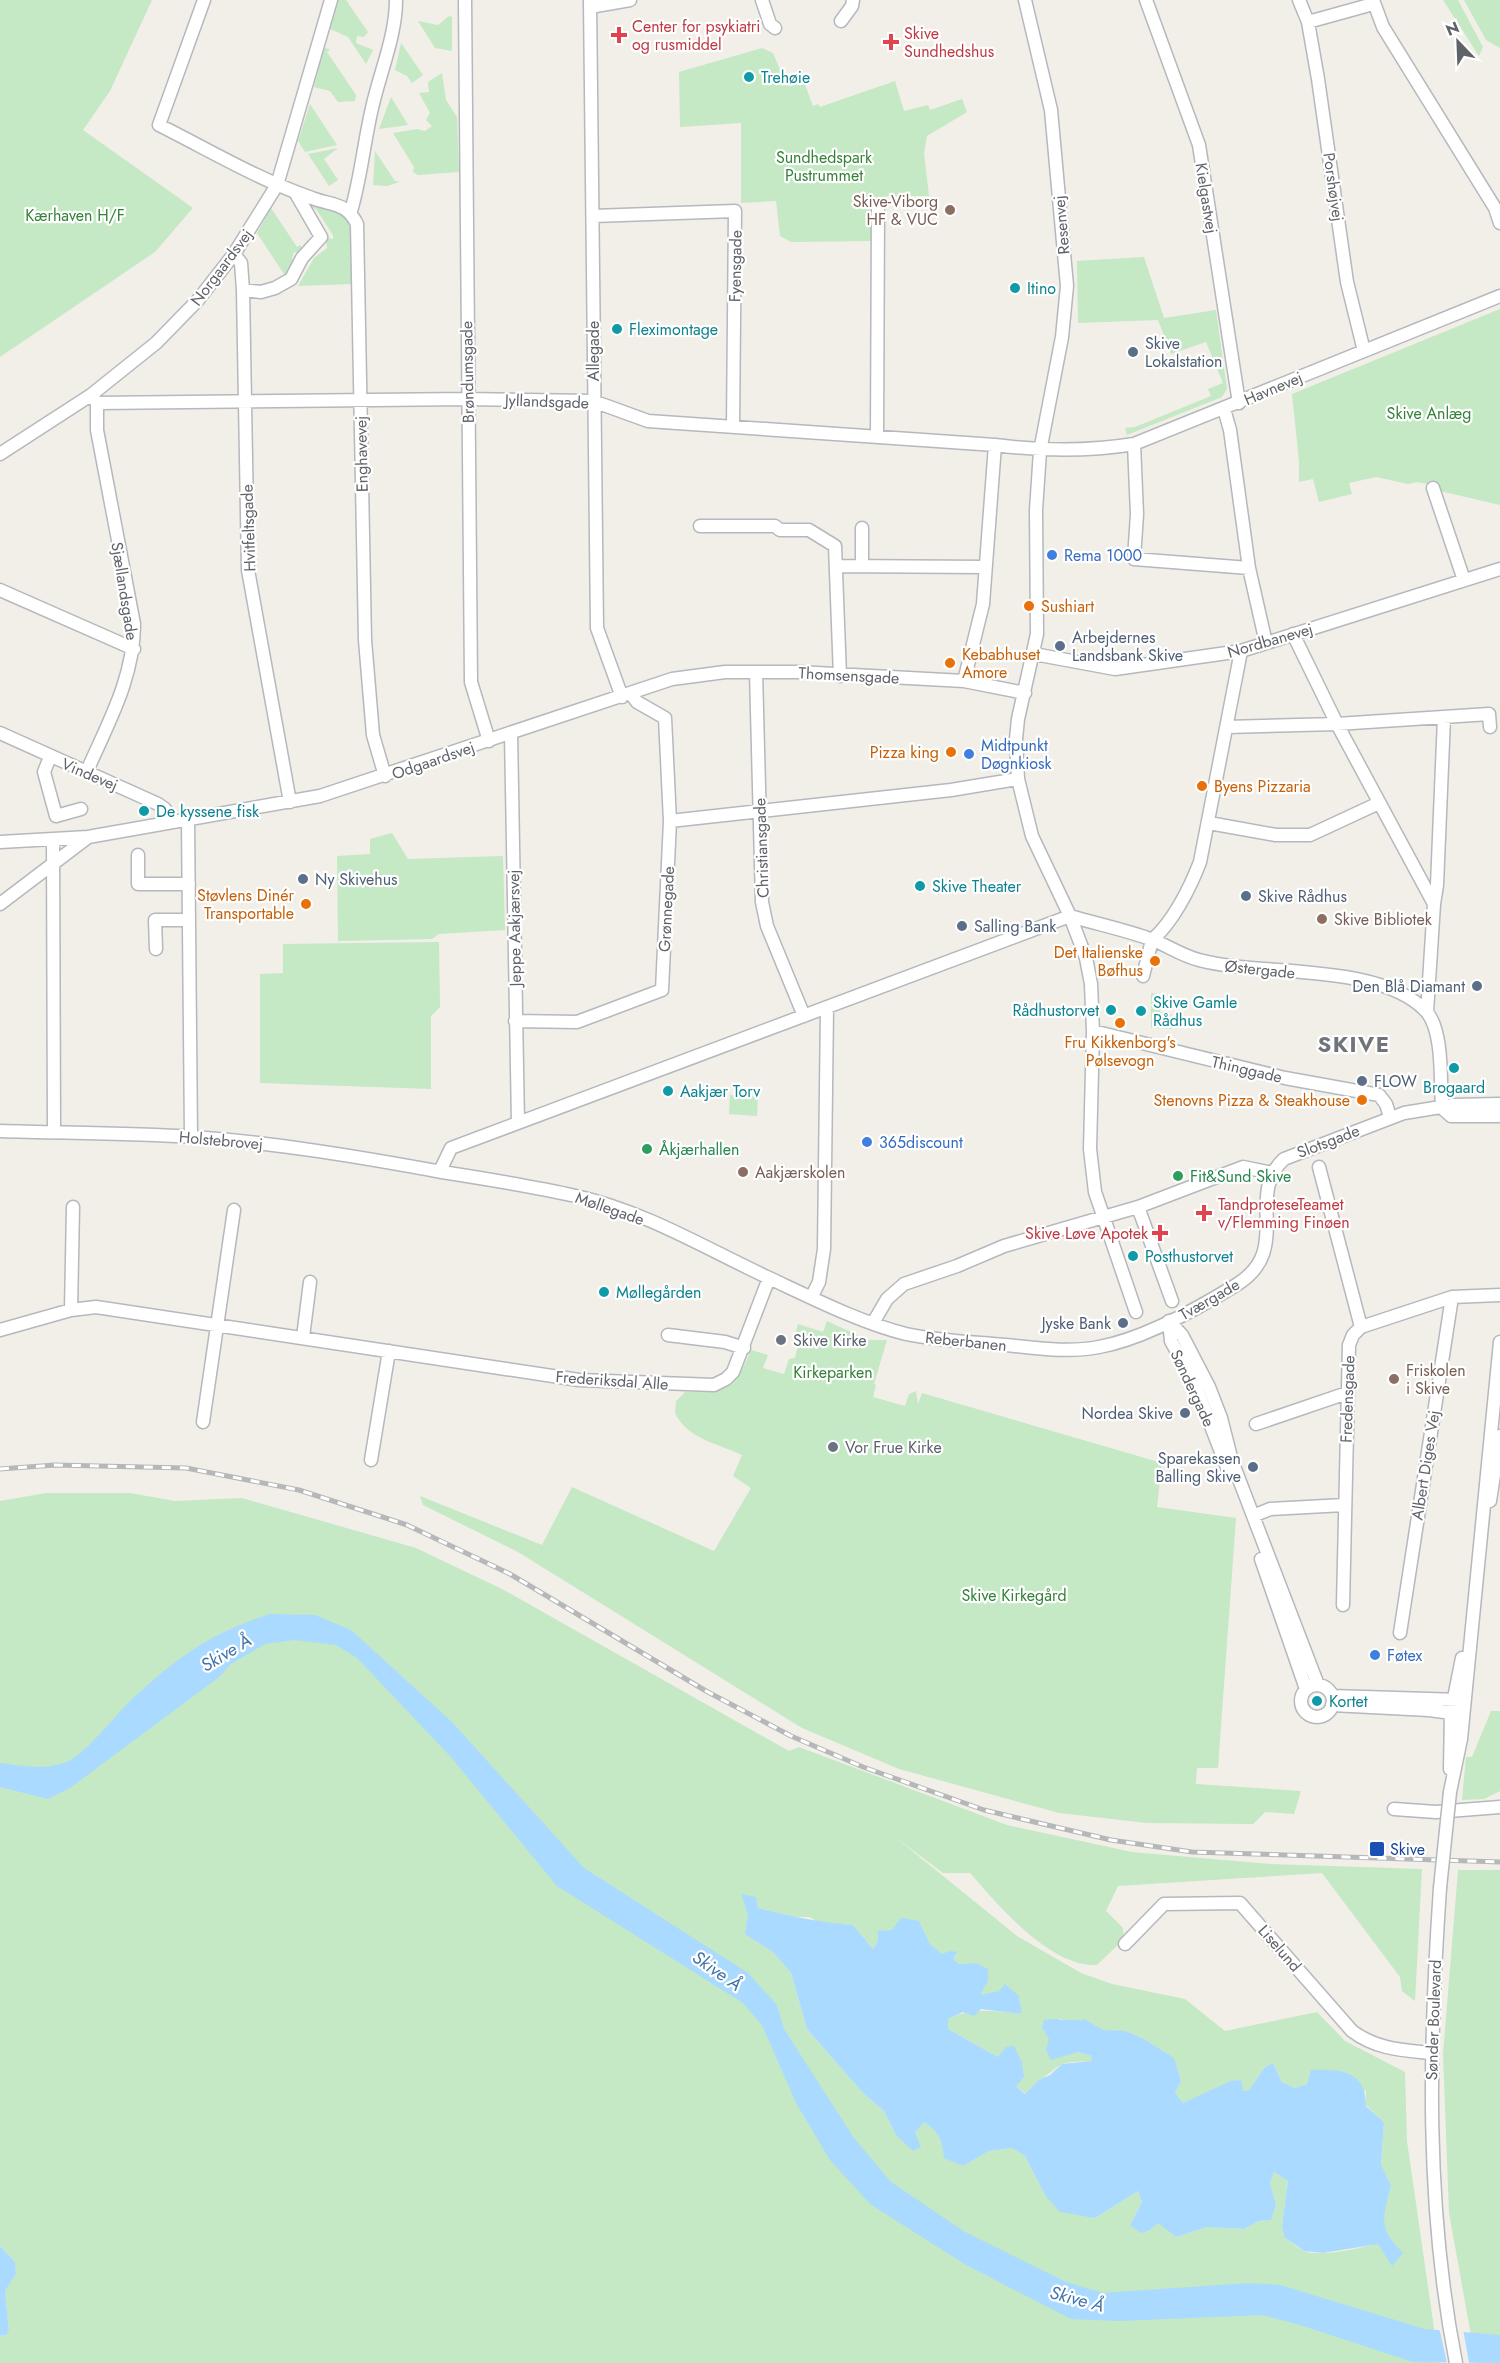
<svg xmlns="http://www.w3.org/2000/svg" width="1500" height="2363" font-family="Jost,sans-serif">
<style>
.green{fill:#c5e8c5;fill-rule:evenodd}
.water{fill:#aadaff}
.pier{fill:#f1efe8}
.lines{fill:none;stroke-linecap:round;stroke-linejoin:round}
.minor-casing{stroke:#b5b8bc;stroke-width:15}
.minor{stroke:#fff;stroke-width:12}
.rail-casing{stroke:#b6b7b8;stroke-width:5}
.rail{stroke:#fff;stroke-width:3;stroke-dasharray:9;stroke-linecap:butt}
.minor-bridge-casing{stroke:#b5b8bc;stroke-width:15;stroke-linecap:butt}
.minor-bridge{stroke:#fff;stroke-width:12}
.health-dot{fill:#e0444e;stroke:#fff;stroke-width:2}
.culture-dot{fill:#0f9aa8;stroke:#fff;stroke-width:2}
.education-dot{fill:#8d6e63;stroke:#fff;stroke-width:2}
.service-dot{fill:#5c6f8a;stroke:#fff;stroke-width:2}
.shop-dot{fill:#3f7fe0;stroke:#fff;stroke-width:2}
.food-dot{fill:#e8710a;stroke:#fff;stroke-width:2}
.leisure-dot{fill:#2e9e5b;stroke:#fff;stroke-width:2}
.worship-dot{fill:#6b7280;stroke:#fff;stroke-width:2}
.transit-dot{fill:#1a4fb4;stroke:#fff;stroke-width:2}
.labels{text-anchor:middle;stroke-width:4.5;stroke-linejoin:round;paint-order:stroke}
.health-label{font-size:16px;fill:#be3a42;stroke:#fff;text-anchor:start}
.culture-label{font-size:16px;fill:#0d838f;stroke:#fff;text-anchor:start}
.park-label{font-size:16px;fill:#348238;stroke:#fff}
.street-label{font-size:16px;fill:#5f6368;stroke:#fff}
.education-label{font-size:16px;fill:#785e54;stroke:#fff;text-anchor:start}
.service-label{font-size:16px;fill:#4e5e75;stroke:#fff;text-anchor:start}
.shop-label{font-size:16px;fill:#366cbe;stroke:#fff;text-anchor:start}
.food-label{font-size:16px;fill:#c56008;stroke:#fff;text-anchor:end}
.leisure-label{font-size:16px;fill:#27864d;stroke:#fff;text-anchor:start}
.worship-label{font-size:16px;fill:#5b616d;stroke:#fff;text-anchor:start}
.transit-label{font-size:16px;fill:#164399;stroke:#fff;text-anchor:start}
.water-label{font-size:18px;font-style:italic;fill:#4174aa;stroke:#fff}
.district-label{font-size:22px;font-weight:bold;letter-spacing:1.5px;fill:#70757a;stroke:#fff}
</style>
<rect width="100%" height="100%" fill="#f1efe8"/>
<path class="green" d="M0,0h152l-42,91 -27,39 110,78 -38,44 -155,105z
M338,0h8l22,32 -4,5 -7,-1 -1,7 17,7 -7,14 -18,-27 -18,-8z
M1443,0h15l25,47 -4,9z
M1464,0h36v48l-14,-8z
M449,16l3,1v34l-17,-3 -17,-27 20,4z
M401,43l22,32 -11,8 -5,-7 -12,-6z
M324,47l6,3 -3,2 29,43 -1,6 -17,1 -8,-11 -16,-4z
M762,48l11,5 8,19 23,10 9,24 5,-2 2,3 75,-26 9,30 24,-6 2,5 32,-11 5,13 -40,24 -3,17 5,43h-41l-18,8 2,37 -81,1 -11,-6 -4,-35 -35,2v-80l-61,4 -1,-55z
M442,73l4,27 11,17 2,55 -41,3 -5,-3 1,-5 -21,-34 24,-4 8,2 7,-5 -6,-6 4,-7 -11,-20 10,-1 -1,-10z
M391,97l17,28 -29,4z
M310,104l27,41 -32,7 -7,-11z
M338,148l-14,11 14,21 -9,6 -21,-32z
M375,151l20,30 5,1 -13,4 -14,-1z
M305,203l36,11 9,10 2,60 -54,2 16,-28 13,-10 -1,-10 7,1v-4l-17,-26 -9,-2z
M271,208l26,39 3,-2 4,6 -3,3 -7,-2 -2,7 5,2 -11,16 -29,-44z
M1144,257l20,61 52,-8 11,79 -5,8 -95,38 -2,-7 10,-1 76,-31 -3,-7 15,-6 -17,-41 -35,12 -13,-34 -80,3 -1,-62z
M1500,309v196l-60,-14 -7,-6 -16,-3 -9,2 -32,-7 -27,6 3,11 -33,8 -6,-23 -14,3v-21l-7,-67z
M392,833l16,26 95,-3 2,74 -66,4 -7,5 -94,2 -1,-85 33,-2v-15z
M439,942l1,65 -9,9v73l-171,-6v-109l23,-1v-29z
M1151,993l7,1v8l3,1 -1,9 11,2 1,15 -21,-1z
M730,1095l28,2 -1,19 -28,-2z
M827,1321l41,19h19l-13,44 2,1 -3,12 32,9 4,-12 7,-3 2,13 4,-11 240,70 -5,44 79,11 -18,250h-21l-1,16 105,7 -7,23 -29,-2 -12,12 -106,-1 -88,-10 -160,-44 -97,-41 -284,-176 -95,-47 -3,-9 122,49 30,-58 142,64 37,-63 -18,-12 9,-21c-23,-11 -55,-16 -67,-42l1,-12 9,-9c44,0 49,-2 66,-42l17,5 -5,13 21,6 5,-15 6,-1 3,-13 -6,-2 6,-19 25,8z
M46,1493h84l45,8 67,-3 174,50 88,42 285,161 10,-4 208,78 125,27 138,12 152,5 -7,132 -13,-10 -2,-14 -78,-104 -204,13 -12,25 17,17 1,11 -27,26c-47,2 -98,-59 -127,-92h-27l-48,-36 122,99 64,37 31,11 73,15 40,32 92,-19 28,29 60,31 2,69 32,222h-1439v-27l6,-1 3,-4 -4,-40 11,-17 -1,-12 -15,-16v-745zM742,1894l16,14 38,9h14l9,6 34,2 20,24c10,-18 27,-22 46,-28l11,23 12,11 16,-2 -5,6 6,5 17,-1c13,13 13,17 3,33l20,-5 20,5 3,18c-27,-3 -49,-7 -74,5v10l50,28 18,29 10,8c6,-7 29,-27 37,-30 8,-3 20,-2 29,-3l-1,-5 -13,-4 -20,-34 13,4 13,-3 19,12h23l18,8 29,19 8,23 -6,12 8,10 66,-13 16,-23 8,-4 9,19 13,6 12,-4 59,7v14l18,17 -3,44 10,19 -9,35 6,18c-14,9 -68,20 -84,13 -7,-3 -14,-10 -20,-14l-2,-12 6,-44 -14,-9 -4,11 6,22 -5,15 -12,1 -15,8 -37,-2 -31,10 -18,-15 -8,8 -20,-5 12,-23 -4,-11 -43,27 -50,-23 -20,-39 -13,-8 -23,3 -26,15 -20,-19 -8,-19 -11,-6 -9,11 -19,2 -12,-24 -21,-18 -56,-64 -16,-56 -18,-21 -27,-18 2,-19z
M1491,1711h9v80l-16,8 -22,1 4,-43h6z
M1458,1870h42v493h-24l-27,-150 -6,-159z"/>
<path class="water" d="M270,1614l45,1 36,15 101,92 132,146 164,105 29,32 7,24 70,109 37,44 74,50 101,50 37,11 145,-10 32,2 145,44 75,6v28l-87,-1 -113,-37 -38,-10 -144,6 -47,-2 -105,-54 -96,-61 -40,-44 -34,-57 -34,-78 -19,-22 -186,-117 -107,-130 -93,-98 -21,-13 -42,-5 -29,4 -34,20 -12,13 -149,111 -22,11 -48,-12v-24c22,3 42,7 64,0 20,-6 53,-50 70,-66 44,-40 78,-65 136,-83z
M741,1894l15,3 2,11c33,8 63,15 95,17l20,24 5,-8v-10l14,-1 9,-12 18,3 11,23 12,10 8,-3 8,1 -5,7 6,5 17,-1 12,6v12l-8,14 19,-4 6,-7 14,12 3,18 -41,-5 -7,7 -11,-4 -15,7v10l50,28 8,-10 8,-1 8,17 2,14 -8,9 9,8 14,-14 11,-5 12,-11 30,-3 -1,-5 -13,-4 -27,8 -5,-10 3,-11 -7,-11 2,-8c15,-3 26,3 40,-1l19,11 23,1 18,8 30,19 7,23 -6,12 8,10 48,-22 10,-1 2,11 6,-1 16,-23 8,-4 9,19 13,6 12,-4 4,-14c28,-1 55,0 55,36l18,16 -3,43 10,20c-8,34 -14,42 12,68l-11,13 -14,-22 -55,9 -19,-2 -20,-14 -2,-12 6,-44 -14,-9 -4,11 6,22 -5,15 -12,1 -15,8 -37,-2 -31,10 -18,-14 -8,7 -9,3 -11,-8 12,-23 -4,-11 -43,27 -35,-6 -15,-17 -20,-39 -13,-8 -23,3 -26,15 -19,-8c-1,-16 -6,-28 -20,-36l-9,11 6,14 -8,4 -17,-16 -12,-24 -21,-18 -56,-64 -16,-56 -18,-21 -28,-18 3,-19z
M0,2246l15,16 1,12 -11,17 4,40 -3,4 -6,1z"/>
<path class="pier" d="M1439,2327l24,2 6,34h-22z"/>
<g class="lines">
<defs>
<path id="minor" d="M204,0l-45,125c50,25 100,55 153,73 21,8 34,4 45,26l8,416 8,95 12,41
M465,0l6,682 18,59
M590,0l7,628 25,69
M762,0l8,24 5,4
M1025,0l26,110 16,176 -5,51 -22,114 -4,59 1,124 -19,85 -2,20 2,40 14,57 38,80 16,42 5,26 2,47 -3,118 5,43 41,120
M1146,0l53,145 40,258
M1299,0l9,22 10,57 29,203 17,69
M1373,0l10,27 112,181 5,15
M590,7l40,-7
M841,21l11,-15 1,-6
M1308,22l65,-18
M351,211c10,-34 13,-69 21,-103 8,-36 24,-72 24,-108
M593,216l142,-5 -2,216
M234,254l7,9 2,27 5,280 42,232
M243,290l18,2 14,-4 16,-9 11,-21 19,-21 -26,-45
M91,395l6,8 370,-4 126,2 55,20 347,24c47,6 91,7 139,-1l366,-148
M1224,409l6,21 19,138 17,75
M877,437l1,-229
M1134,444l3,70 -3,45 115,9
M0,454l91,-59 65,-52 42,-43 36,-46 43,-69 54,-185
M1433,488l31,92
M700,526h75l5,4h29l26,16 5,130
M862,528v38
M836,566l149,1
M0,590l134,59
M1293,634l44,90 97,180
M1034,654l81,15 126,-18 259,-82
M756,672l6,230 5,24 37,90
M964,681l19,-77 12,-159
M1227,727l110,-3 152,-10 1,13
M0,733l158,71 7,5 7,13
M511,733l7,390
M50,757l-6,15 12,44 25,-7
M87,771c21,-48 47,-93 47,-147l-37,-194v-27
M188,820l3,317
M670,821l281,-31 67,-11
M1209,823l67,12h34l69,-32
M53,839l1,293
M0,842l88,-5 232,-41 352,-117 53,-7h73l166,9 61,12
M138,855v29h51
M0,904l87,-66
M1070,916c27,8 56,14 83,24 15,6 30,16 46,20 64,17 180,2 227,51 18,20 14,71 16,97
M1152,940c21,-18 38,-52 48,-78l41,-211
M156,949l-1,-29h34
M1143,976l9,-36
M1427,1012l7,-108 3,-19 7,-167
M515,1021l62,1 85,-32 8,-169 -5,-103 -28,-16 -6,-8
M1093,1031l192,47 94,17 7,9 4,13
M1442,1108l9,8h49
M0,1131c64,2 129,2 194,6 83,6 166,20 248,35 45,7 90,14 134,24 68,15 129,52 191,81 43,20 94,46 139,57 33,7 67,8 100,11 31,3 62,8 93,2 45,-8 98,-38 137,-62 58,-35 8,-89 48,-126l120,-46 49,-8 47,-1
M1319,1167l42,160
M440,1171l11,-23 619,-232
M1138,1207l34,94
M812,1296l7,-14 5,-33 3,-241
M71,1310l2,-103
M1169,1321l13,14 27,52 12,31 11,43 86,224
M1169,1321l2,20 23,41 34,88
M873,1323l14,-24 17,-15 53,-18 47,-20 134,-39 105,-40 29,6
M0,1330l71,-20 25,-3 483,73 135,5 12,-6 7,-7 36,-94
M668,1335l57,7 19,6
M303,1337l7,-55
M203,1422l31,-212
M1256,1424l91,-31
M371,1460l18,-109
M1490,1501l10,-65
M1253,1516l17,-7 74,-4
M1261,1559l45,130
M1343,1605l6,-260 4,-10 8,-8 91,-30 48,-2
M1400,1633l52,-336
M1301 1701a16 16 0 1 1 32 0a16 16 0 1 1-32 0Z
M1332,1696l128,4
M1332,1705l97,5 30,4
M1450,1769l1,-56 11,-55
M1450,1792l11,-53 39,-397
M1394,1809l42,3 64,-5
M1440,1888c-11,159 -15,318 16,475
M1125,1944l39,-40 76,-1 112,128c24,18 49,19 78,22"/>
</defs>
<use href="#minor" class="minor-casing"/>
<use href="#minor" class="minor"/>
<defs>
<path id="rail" d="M0,1469l55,-4 131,3 113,22 108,35 103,49 196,117 85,45 72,31 121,43 127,30 81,12 308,10"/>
</defs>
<use href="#rail" class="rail-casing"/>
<use href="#rail" class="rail"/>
<defs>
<path id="minor-bridge" d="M1440,1888l10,-96"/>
</defs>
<use href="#minor-bridge" class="minor-bridge-casing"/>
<use href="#minor-bridge" class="minor-bridge"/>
</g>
<g class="health-dot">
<path d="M616 26h6v6h6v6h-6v6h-6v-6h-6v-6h6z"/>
<path d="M888 33h6v6h6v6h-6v6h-6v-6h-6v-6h6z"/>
<path d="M1201 1204h6v6h6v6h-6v6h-6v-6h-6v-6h6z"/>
<path d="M1157 1224h6v6h6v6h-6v6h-6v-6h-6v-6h6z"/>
</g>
<g class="culture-dot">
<circle cx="749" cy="77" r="6"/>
<circle cx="1015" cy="288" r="6"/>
<circle cx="617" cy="329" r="6"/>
<circle cx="144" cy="811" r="6"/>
<circle cx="920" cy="886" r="6"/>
<circle cx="1111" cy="1010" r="6"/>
<circle cx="1141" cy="1011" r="6"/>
<circle cx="1454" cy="1068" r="6"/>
<circle cx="668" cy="1091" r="6"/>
<circle cx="1133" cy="1256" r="6"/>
<circle cx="604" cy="1292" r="6"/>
<circle cx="1317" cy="1701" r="6"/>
</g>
<g class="education-dot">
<circle cx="950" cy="210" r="6"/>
<circle cx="1322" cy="919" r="6"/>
<circle cx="743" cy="1172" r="6"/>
<circle cx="1394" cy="1379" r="6"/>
</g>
<g class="service-dot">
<circle cx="1133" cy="352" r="6"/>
<circle cx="1060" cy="646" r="6"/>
<circle cx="303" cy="879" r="6"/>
<circle cx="1246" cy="896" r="6"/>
<circle cx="962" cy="926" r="6"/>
<circle cx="1477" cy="986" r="6"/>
<circle cx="1362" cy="1081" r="6"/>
<circle cx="1123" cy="1323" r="6"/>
<circle cx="1185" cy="1413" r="6"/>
<circle cx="1253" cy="1467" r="6"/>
</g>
<g class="shop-dot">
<circle cx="1052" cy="555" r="6"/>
<circle cx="969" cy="754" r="6"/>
<circle cx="867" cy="1142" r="6"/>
<circle cx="1375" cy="1655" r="6"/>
</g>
<g class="food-dot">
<circle cx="1029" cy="606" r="6"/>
<circle cx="950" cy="663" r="6"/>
<circle cx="951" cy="752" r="6"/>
<circle cx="1202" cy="786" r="6"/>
<circle cx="306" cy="904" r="6"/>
<circle cx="1155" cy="961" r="6"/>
<circle cx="1120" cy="1023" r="6"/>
<circle cx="1362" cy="1100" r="6"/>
</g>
<g class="leisure-dot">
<circle cx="647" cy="1149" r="6"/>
<circle cx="1178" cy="1176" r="6"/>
</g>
<g class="worship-dot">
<circle cx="781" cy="1340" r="6"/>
<circle cx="833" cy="1447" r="6"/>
</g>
<rect class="transit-dot" x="1369" y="1841" width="16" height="16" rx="3"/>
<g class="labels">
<g class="health-label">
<text x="632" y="32">Center for psykiatri<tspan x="632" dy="18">og rusmiddel</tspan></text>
<text x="904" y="39">Skive<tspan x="904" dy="18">Sundhedshus</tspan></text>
<text x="1218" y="1210">TandproteseTeamet<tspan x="1218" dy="18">v/Flemming Finøen</tspan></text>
<text x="1148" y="1239" text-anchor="end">Skive Løve Apotek</text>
</g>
<g class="culture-label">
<text x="761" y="83">Trehøie</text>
<text x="1027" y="294">Itino</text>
<text x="629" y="335">Fleximontage</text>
<text x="156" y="817">De kyssene fisk</text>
<text x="932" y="892">Skive Theater</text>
<text x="1153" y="1008">Skive Gamle<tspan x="1153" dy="18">Rådhus</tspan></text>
<text x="1099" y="1016" text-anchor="end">Rådhustorvet</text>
<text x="1454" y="1093" text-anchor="middle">Brogaard</text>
<text x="680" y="1097">Aakjær Torv</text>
<text x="1145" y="1262">Posthustorvet</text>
<text x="616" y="1298">Møllegården</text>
<text x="1329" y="1707">Kortet</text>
</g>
<g class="park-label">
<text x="824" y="163">Sundhedspark<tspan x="824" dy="18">Pustrummet</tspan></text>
<text x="75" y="221">Kærhaven H/F</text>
<text x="1429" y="419">Skive Anlæg</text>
<text x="833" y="1378">Kirkeparken</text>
<text x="1014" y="1601">Skive Kirkegård</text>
</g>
<g class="street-label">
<text transform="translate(1334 187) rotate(82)" y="6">Porshøjvej</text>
<text transform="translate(1207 198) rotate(81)" y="6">Kielgastvej</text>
<text transform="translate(1061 225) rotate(-95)" y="6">Resenvej</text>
<text transform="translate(735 266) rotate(-89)" y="6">Fyensgade</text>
<text transform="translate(221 267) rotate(-53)" y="6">Norgaardsvej</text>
<text transform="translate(593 351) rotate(-90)" y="6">Allegade</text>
<text transform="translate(467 372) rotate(-91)" y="6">Brøndumsgade</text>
<text transform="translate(1273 388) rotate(-23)" y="6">Havnevej</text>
<text transform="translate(547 401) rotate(2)" y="6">Jyllandsgade</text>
<text transform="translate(361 454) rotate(-91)" y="6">Enghavevej</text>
<text transform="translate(248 528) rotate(-92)" y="6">Hvitfeltsgade</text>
<text transform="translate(125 591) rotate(81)" y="6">Sjællandsgade</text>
<text transform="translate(1270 640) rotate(-16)" y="6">Nordbanevej</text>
<text transform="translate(849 675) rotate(3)" y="6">Thomsensgade</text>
<text transform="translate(433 760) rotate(-19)" y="6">Odgaardsvej</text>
<text transform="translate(90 774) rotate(23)" y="6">Vindevej</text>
<text transform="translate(761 848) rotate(-92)" y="6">Christiansgade</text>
<text transform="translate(666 909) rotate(-87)" y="6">Grønnegade</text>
<text transform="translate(514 928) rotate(-91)" y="6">Jeppe Aakjærsvej</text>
<text transform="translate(1260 969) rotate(6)" y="6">Østergade</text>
<text transform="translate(1247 1069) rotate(13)" y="6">Thinggade</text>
<text transform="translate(221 1140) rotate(5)" y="6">Holstebrovej</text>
<text transform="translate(1328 1141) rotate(-21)" y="6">Slotsgade</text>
<text transform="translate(610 1208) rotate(19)" y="6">Møllegade</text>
<text transform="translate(1209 1299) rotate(-30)" y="6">Tværgade</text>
<text transform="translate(966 1341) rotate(6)" y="6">Reberbanen</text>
<text transform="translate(612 1380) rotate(4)" y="6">Frederiksdal Alle</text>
<text transform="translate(1193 1388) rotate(65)" y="6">Søndergade</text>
<text transform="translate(1347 1399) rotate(-88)" y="6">Fredensgade</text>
<text transform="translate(1425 1465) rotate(-81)" y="6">Albert Diges Vej</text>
<text transform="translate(1280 1948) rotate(49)" y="6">Liselund</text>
<text transform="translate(1433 2020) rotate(-88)" y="6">Sønder Boulevard</text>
</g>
<g class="education-label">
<text x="938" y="207" text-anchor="end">Skive-Viborg<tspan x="938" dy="18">HF &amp; VUC</tspan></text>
<text x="1334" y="925">Skive Bibliotek</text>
<text x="755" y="1178">Aakjærskolen</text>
<text x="1406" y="1376">Friskolen<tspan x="1406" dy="18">i Skive</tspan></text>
</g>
<g class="service-label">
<text x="1145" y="349">Skive<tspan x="1145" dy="18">Lokalstation</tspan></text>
<text x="1072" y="643">Arbejdernes<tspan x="1072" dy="18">Landsbank Skive</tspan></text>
<text x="315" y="885">Ny Skivehus</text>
<text x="1258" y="902">Skive Rådhus</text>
<text x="974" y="932">Salling Bank</text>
<text x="1465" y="992" text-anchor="end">Den Blå Diamant</text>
<text x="1374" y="1087">FLOW</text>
<text x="1111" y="1329" text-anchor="end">Jyske Bank</text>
<text x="1173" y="1419" text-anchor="end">Nordea Skive</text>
<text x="1241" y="1464" text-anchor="end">Sparekassen<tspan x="1241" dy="18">Balling Skive</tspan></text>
</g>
<g class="shop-label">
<text x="1064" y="561">Rema 1000</text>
<text x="981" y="751">Midtpunkt<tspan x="981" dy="18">Døgnkiosk</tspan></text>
<text x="879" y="1148">365discount</text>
<text x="1387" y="1661">Føtex</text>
</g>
<g class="food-label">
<text x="1041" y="612" text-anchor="start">Sushiart</text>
<text x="962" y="660" text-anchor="start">Kebabhuset<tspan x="962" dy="18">Amore</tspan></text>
<text x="939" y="758">Pizza king</text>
<text x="1214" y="792" text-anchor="start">Byens Pizzaria</text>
<text x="294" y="901">Støvlens Dinér<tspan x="294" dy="18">Transportable</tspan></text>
<text x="1143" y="958">Det Italienske<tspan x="1143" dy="18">Bøfhus</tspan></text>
<text x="1120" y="1048" text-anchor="middle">Fru Kikkenborg's<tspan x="1120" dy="18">Pølsevogn</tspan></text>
<text x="1350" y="1106">Stenovns Pizza &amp; Steakhouse</text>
</g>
<g class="leisure-label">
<text x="659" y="1155">Åkjærhallen</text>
<text x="1190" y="1182">Fit&amp;Sund Skive</text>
</g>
<g class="worship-label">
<text x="793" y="1346">Skive Kirke</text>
<text x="845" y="1453">Vor Frue Kirke</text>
</g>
<g class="transit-label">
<text x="1390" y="1855">Skive</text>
</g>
<g class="water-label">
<text transform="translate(226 1653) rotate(-31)" y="6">Skive Å</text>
<text transform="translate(717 1971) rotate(35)" y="6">Skive Å</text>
<text transform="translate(1077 2299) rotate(15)" y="6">Skive Å</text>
</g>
<g class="district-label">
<text x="1354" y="1052">SKIVE</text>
</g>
</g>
<g transform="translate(1458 42) rotate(337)" stroke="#ffffff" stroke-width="4.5" paint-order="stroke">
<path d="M0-4.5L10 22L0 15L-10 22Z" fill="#5f6368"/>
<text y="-9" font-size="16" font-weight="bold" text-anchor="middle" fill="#5f6368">N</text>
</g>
</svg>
